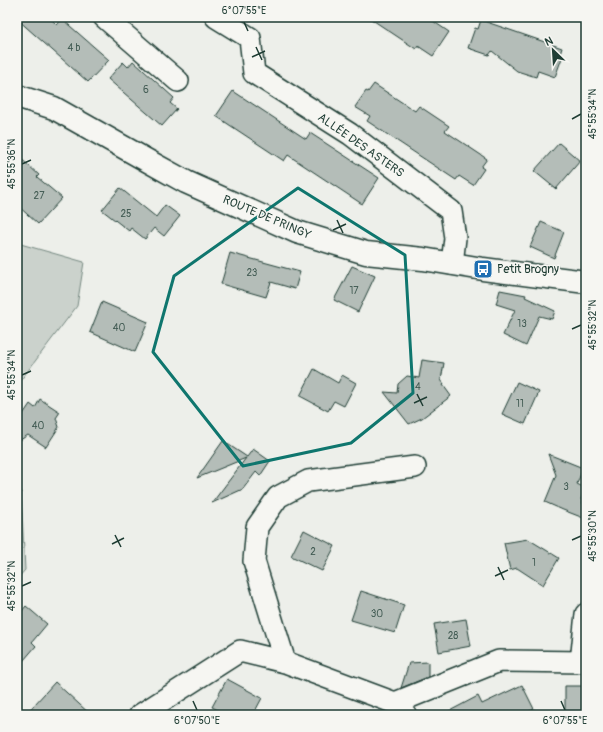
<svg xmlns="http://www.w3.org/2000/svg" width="603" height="732" font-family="Pangolin,sans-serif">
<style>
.green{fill:#cbd2cc;stroke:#758880}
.building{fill:#b4bdb8;stroke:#1f3d34}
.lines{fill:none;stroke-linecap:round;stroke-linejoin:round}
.minor-casing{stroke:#1f3d34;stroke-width:24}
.tertiary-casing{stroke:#1f3d34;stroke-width:25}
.minor{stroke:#f6f6f2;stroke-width:21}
.tertiary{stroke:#f6f6f2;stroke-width:22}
.marked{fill:none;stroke:#0f766e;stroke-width:3;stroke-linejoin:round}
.ticks{fill:none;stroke:#1f3d34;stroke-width:1.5}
.labels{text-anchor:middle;stroke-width:3;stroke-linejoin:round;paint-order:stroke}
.number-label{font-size:10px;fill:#445d55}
.street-label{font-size:12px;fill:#1f3d34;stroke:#f6f6f2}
.poi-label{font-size:12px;fill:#1f3d34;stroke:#f6f6f2;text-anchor:start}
.neatline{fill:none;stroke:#1f3d34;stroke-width:1.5}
.ticks-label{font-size:10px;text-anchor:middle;fill:#1f3d34}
</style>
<rect width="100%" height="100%" fill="#edefea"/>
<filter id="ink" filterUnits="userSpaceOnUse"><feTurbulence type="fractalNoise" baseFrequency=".025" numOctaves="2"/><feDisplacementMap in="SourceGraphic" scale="8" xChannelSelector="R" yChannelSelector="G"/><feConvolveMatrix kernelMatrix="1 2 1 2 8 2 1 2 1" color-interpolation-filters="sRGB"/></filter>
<g filter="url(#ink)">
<path class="green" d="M17,243l67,19 -7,44 -60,79z
M17,486l4,4 4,80 -8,9z"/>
<path class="building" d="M17,17h32l8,8 5,-6 47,41 -21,22 -71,-63z
M368,17h59l22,15 -16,24 -15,-10 -2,3z
M481,20l81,28 -3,9 3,1 -7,19 -17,-6 -2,6 -19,-6 -25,-20 -3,4 -21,-7 7,-20 3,1z
M133,61l41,37 -4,5 7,6 -15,17 -54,-47 15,-17 5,5z
M374,84l41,27 4,-5 30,20 -4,5 42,28 -6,8 3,2 -11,16 -14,-9 -3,4 -89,-59 3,-5 -15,-9 11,-16 2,1z
M233,91l73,48 4,-6 69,45 -17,26 -74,-49 -4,6 -68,-45z
M559,143l21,18 -24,28 -22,-18z
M17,155l22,20 -2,2 25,21 -24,26 -21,-19z
M120,188l36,29 9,-12 15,11 -16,20 -10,-8 -9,11 -14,-11 -2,3 -27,-21z
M541,222l23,10 -10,26 -24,-11z
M230,253l70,19 -5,17 -24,-7 -5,15 -45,-13z
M352,266l23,10 -17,36 -24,-12z
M500,290l26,5 -1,2 30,14 -3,8 -13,-3 -13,30 -23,-11 12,-25 -19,-6z
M102,302l46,20 -13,30 -45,-20z
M422,360l22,3 -3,17 3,4 -1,1 8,11 -29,22 -13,6 -25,-32 13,1 1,-9 9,-8 12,2z
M314,369l24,14 4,-8 14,8 -12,23 -10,-5 -6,10 -28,-15z
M517,382l22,10 -14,32 -23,-10z
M40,399l20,13 -4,6 3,9 -13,20 -18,-12 -11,7v-19l13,-19 5,4z
M223,441l24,16 6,-8 17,12 -10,15 -4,-4 -13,17 -31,14 34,-45 -49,20z
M548,454l35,14 -6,16 8,4 -4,11 5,12v8l-23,-9 -18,-8 11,-27z
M304,530l31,16 -13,25 -31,-15z
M528,539l31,19 -16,27 -26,-17 -7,2 -6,-27z
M361,591l43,14 -9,28 -44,-13z
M26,606l21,18 -15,18 4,4 -19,22v-51z
M466,619l5,27 -32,6 -5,-28z
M428,662v15l-27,11 8,-25z
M227,679l35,19 -9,17h-25l-16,-8z
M55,682l36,33h-66z
M522,685l12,24 -12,6h-80l36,-19 4,8z
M565,686h21v28h-21z"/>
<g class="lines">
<defs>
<path id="minor" d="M104,17l74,64
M216,17l34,21 4,35 96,61 101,77 4,27 -3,26
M285,662l-31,-101 3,-34 21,-30 30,-16 107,-14
M581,662l5,-48
M395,703l104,-42 87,1
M140,715l100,-64 45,11 110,41 11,12"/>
<path id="tertiary" d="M17,96l37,12 94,53 38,21 111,50 69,21 57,6 60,10 103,13"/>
</defs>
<use href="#minor" class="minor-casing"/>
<use href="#tertiary" class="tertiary-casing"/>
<use href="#minor" class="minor"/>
<use href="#tertiary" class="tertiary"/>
</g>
</g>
<path class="marked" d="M298,188l107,67 8,138 -62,50 -108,23 -90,-114 21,-76z"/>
<path class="ticks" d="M244,22l4,9M256,47l6,13M252,57l13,-6M572,119l9,-5M22,164l9,-4M337,220l6,13M333,230l13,-6M572,329l9,-4M22,375l9,-4M417,394l6,12M414,403l13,-6M115,535l6,12M572,540l9,-4M112,544l12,-6M498,567l6,13M495,576l13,-6M22,586l9,-4M193,701l4,9M561,701l4,9"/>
<defs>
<symbol id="bus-square" viewBox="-11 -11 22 22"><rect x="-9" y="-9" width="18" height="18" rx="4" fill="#1f6fb2" stroke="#f6f6f2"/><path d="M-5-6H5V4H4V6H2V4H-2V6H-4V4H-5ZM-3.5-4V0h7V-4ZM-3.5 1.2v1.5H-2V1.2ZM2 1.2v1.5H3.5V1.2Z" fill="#fff"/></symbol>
</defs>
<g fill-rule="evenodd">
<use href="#bus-square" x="472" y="258" width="22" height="22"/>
</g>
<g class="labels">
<g class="number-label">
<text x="74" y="51">4 b</text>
<text x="146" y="93">6</text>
<text x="39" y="199">27</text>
<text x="126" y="217">25</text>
<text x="252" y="276">23</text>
<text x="354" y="294">17</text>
<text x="522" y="327">13</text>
<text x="119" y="331">40</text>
<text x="418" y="390">4</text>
<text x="520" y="407">11</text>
<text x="38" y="429">40</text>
<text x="566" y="490">3</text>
<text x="313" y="555">2</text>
<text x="534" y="566">1</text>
<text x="377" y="617">30</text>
<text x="453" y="639">28</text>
</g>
<g class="street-label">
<text transform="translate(361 145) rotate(35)" y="4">ALLÉE DES ASTERS</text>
<text transform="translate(267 217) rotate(23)" y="4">ROUTE DE PRINGY</text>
</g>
<g class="poi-label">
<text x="497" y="273">Petit Brogny</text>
</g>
</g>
<rect width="603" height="732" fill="none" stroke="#f6f6f2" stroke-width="44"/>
<g transform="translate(553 50) rotate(335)" stroke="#f6f6f2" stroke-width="3" paint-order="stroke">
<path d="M0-3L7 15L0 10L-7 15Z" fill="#1f3d34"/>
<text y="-6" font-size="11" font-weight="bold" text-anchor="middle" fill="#1f3d34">N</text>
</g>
<rect x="22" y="22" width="559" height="688" class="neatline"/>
<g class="ticks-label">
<text x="244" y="14">6°07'55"E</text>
<text transform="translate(592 114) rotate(-90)" y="4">45°55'34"N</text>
<text transform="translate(11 164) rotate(-90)" y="4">45°55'36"N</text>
<text transform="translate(592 325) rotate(-90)" y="4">45°55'32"N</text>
<text transform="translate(11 375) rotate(-90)" y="4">45°55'34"N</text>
<text transform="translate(592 536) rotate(-90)" y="4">45°55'30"N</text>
<text transform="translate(11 586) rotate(-90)" y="4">45°55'32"N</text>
<text x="197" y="724">6°07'50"E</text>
<text x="565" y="724">6°07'55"E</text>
</g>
</svg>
